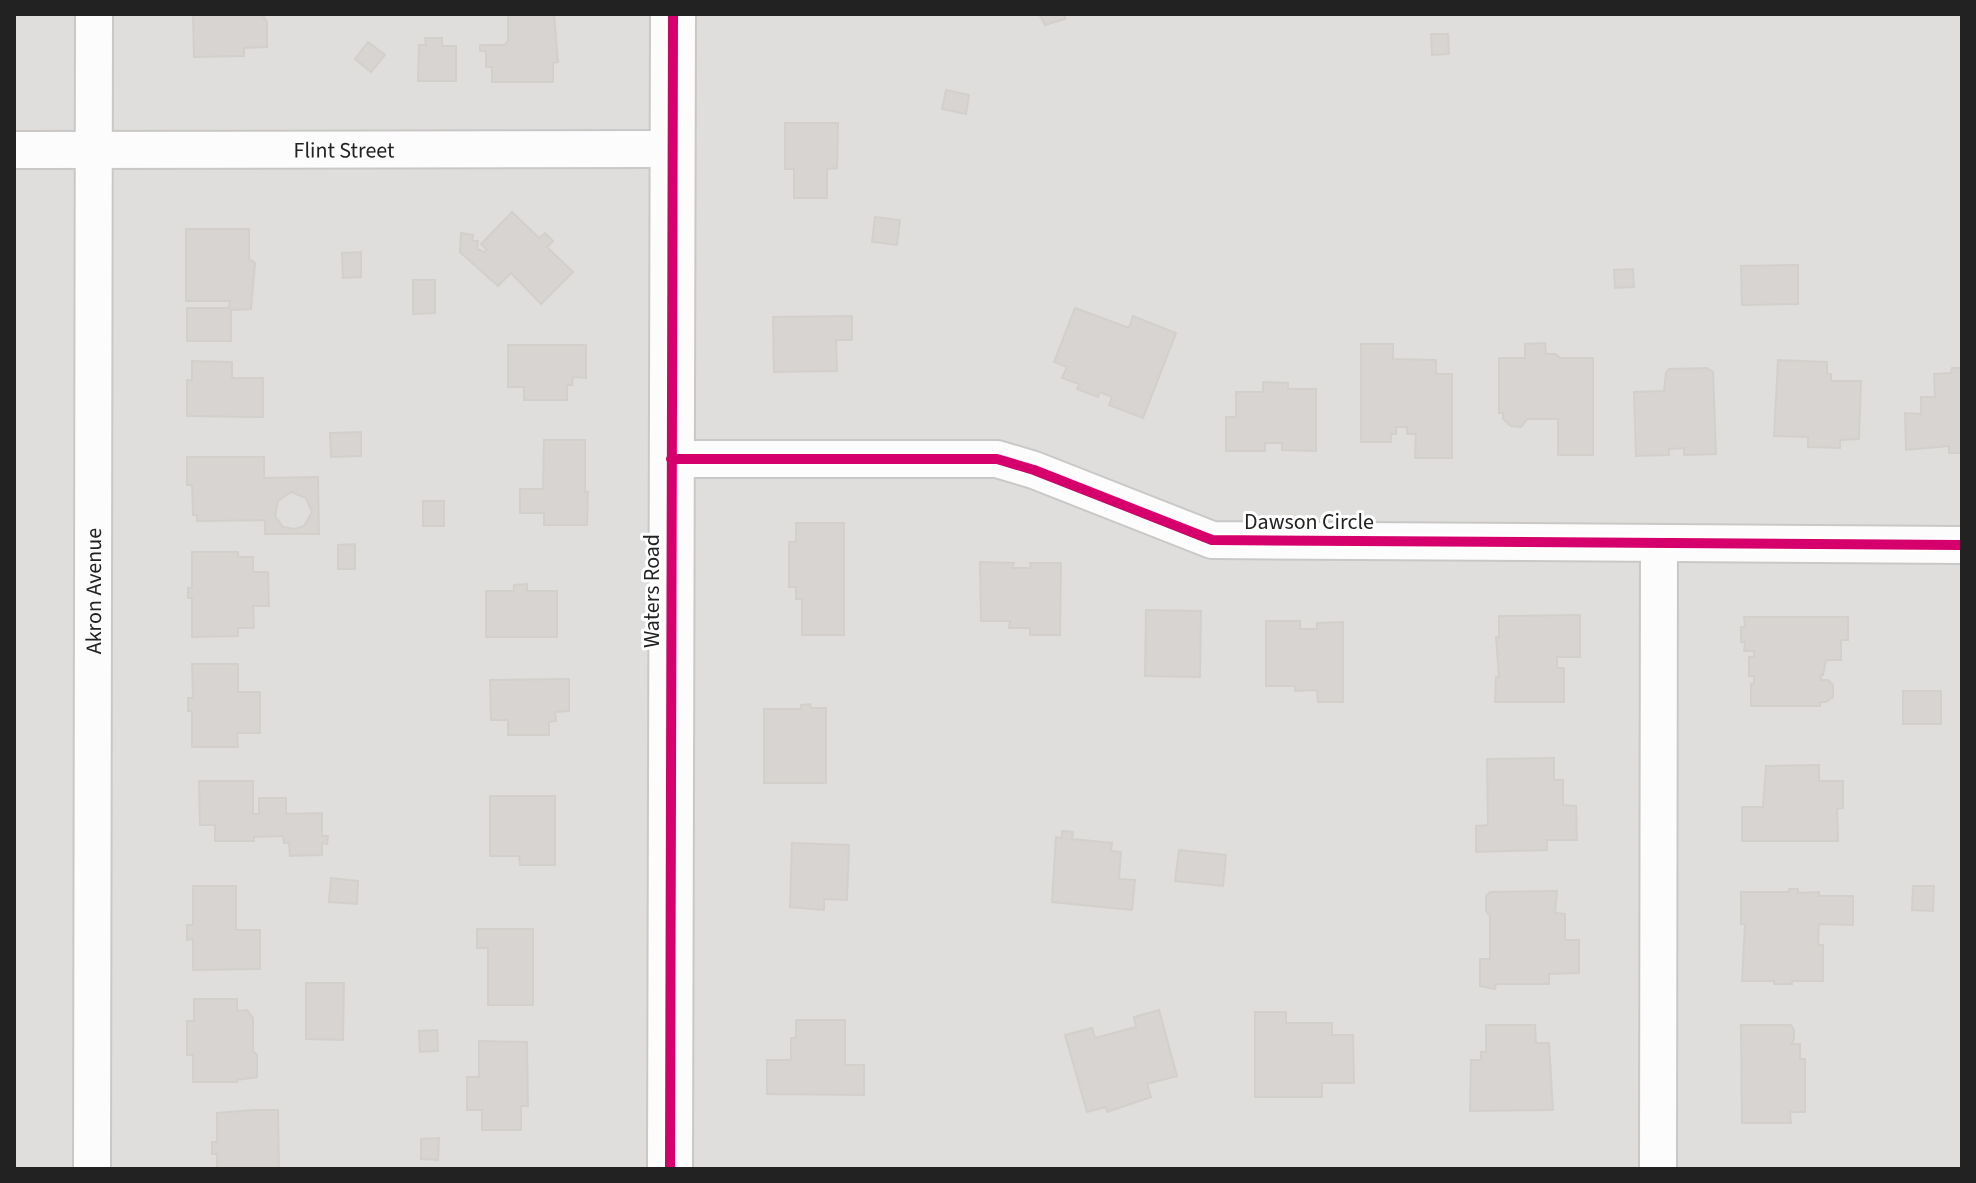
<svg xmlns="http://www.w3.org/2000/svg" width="1976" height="1183" font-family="'Source Sans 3',sans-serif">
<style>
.residential{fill:#dfdedc}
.building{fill:#d7d4d2;stroke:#d3d0cc;stroke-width:2;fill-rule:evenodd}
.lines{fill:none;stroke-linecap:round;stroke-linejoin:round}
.minor-casing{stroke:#c9c8c7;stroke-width:40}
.tertiary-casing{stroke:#c9c8c7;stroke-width:48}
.minor{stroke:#fdfcfc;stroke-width:36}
.tertiary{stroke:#fdfcfc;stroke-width:44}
.cycleway-casing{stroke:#fff;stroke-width:15}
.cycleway{stroke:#d6006c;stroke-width:10}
.labels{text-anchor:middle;stroke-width:6;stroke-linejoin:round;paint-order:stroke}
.street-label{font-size:22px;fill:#222;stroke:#fff}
</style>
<rect width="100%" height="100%" fill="#f0eeeb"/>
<path class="residential" d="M14,14h1948v1155h-1948z"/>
<path class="building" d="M193,14h69l5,8v25l-23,1v8l-50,1z
M508,14h46l4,48 -5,1v19h-61v-15h-6v-16h-6v-6h24l4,-4z
M1039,14h26v5l-20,6z
M1431,34h17l1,20 -17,1z
M425,38h17v8h14v35h-38l1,-36h7z
M368,42l17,13 -14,17 -16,-13z
M946,90l23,5 -3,19 -24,-5z
M785,123h53l-1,45 -10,1v29h-33v-29h-9z
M512,212l27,26 6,-5 8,8 -6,6 26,25 -32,32 -30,-31 -13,13 -38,-34 1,-19 12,2 -1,6h6l-1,8 7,3 3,-2 -6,-6z
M875,217l25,3 -3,25 -25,-3z
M186,229h63v30l6,4 -4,46 -20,1v31h-44v-33h42l1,-7h-44z
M361,252v25l-18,1 -1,-25z
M1798,265v39l-56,1 -1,-39z
M1633,269l1,18 -19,1 -1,-18z
M413,280h22v33l-22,1z
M1075,308l54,20 4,-12 43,17 -33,85 -34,-13 3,-8 -12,-5 -2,5 -21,-8 2,-5 -17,-6 5,-11 -13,-5z
M852,316v24h-16l1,31 -63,1 -1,-55z
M1545,343l1,11h10l4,4h33v97h-35v-36h-31l-6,8 -10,-1 -8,-7v-6h-4v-55h26v-14z
M1361,344h32v15l43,1v14h16v84h-37l1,-24h-9v-7h-11v7h-5v8h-30z
M508,345h78v33l-13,-1 -1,8h-5v15h-43v-13h-16z
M1778,360l49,2v12h4v7h30l-2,58 -19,1v8l-32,-1v-10l-34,-1z
M192,361l40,1v16h31v39l-76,-1v-36h5z
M1707,368l6,4 3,82 -32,1v-7l-15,1v6l-33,1 -2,-64 30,-1 2,-18 3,-4z
M1952,368h10v85h-13v-7l-43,4 -1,-37 16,1v-17h14l-1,-23 17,-1z
M1263,382l25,1v6h28v62l-34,-1v-7h-17v8h-39v-34h10v-25h27z
M361,432v24l-30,1 -1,-24z
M544,440h41v52h3l-1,33h-43v-12h-24v-24h23z
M187,457h77v21l54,-1 1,57h-54v-14l-68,1v-6h-4l-1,-30h-5zM291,492l15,6 6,14 -8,14 -10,3 -11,-2 -8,-11 3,-15z
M423,501h21v25h-21z
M796,523h48v112h-42v-36h-6v-12h-7v-45h7z
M355,544v25h-17v-24z
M192,552h46v5h15v15h15l1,34h-16l1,22h-16v8l-46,1v-39h-4v-10h4z
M980,562l34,1 -2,5h19l-1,-5h31l-1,72h-30v-7h-21l1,-7h-29z
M527,584v7h30v46h-71v-46h28v-6z
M1146,610l55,1 -1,66 -55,-1z
M1580,615v42h-23v11h7v34h-69l1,-25h3l-3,-40h3v-21z
M1744,617h104v23h-7v20h-15l-3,15h-2v5h7l5,5v12l-7,5h-6v4h-69v-22l3,-1v-7h-5v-19h5v-6h-10l1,-9h-4v-15h4z
M1266,621h34v8h17v-6l26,-1v80h-25l-1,-12 -22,1v-5h-29z
M192,664h46v28h22v41h-23l1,14h-46v-36h-4v-13h5z
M569,679v32l-14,1 1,9 -7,1v13h-41v-15h-17l-1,-40z
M1903,691h38v33h-38z
M810,704l1,4h15v75h-62v-74h37v-4z
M1554,758v22h9v25l13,1 1,34h-30v10l-71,2v-26l12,-1 -1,-66z
M1819,765v16h24v27l-6,1 1,32h-96v-34h21l3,-41z
M199,781h54v33h6v-16h27v16l36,-1v23h6l-1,8 -5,-1v12l-32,1 -1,-13h-5l-1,-7 -29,1v4h-39v-16h-15z
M490,796h65v69h-35l-1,-9h-29z
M1062,831l11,1 -1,7 40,4 -1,8 10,1 -2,27 16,1 -3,30 -80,-8 4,-65 6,1z
M792,843l57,2 -2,55 -23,-1v11l-34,-3z
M1179,850l47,5 -3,31 -48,-5z
M331,878l27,3 -1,23 -28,-2z
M193,886h43v44h24v39l-67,1v-31l-6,1v-15h6z
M1913,886h21l-1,25 -21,-1z
M1789,889h9v4l21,-1v4h34v29l-34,-1 -1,21h5v36h-31v3h-18v-3h-32l3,-57h-4v-32h48z
M1551,891h6l-2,22 10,1v26h14v33l-30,1v10h-53l-1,5 -15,-3v-27h10v-43l-4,-5v-15l4,-4z
M477,929h56v76h-45v-57h-11z
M306,983h38l-1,57 -37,-1z
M194,999h43v12l10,-1 6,8v33l4,4v22l-20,3v2h-44v-27h-6v-34h7z
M1159,1010l18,66 -30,8 4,13 -44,15 -1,-5 -19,5 -22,-77 27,-7 3,10 41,-11 -2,-10z
M1255,1012h31v11h46v12h21l1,48h-32v14h-67z
M796,1020h49v45h19v30l-97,-1v-34h24v-22h5z
M1486,1025h49l1,18h13l4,67 -83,1 1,-51h10v-8h5z
M1741,1025h50l3,5v10l-3,4h9v15h5v53h-15l1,11h-49z
M437,1030l1,21 -18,1 -1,-21z
M479,1041l48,1 1,64h-7v24h-39v-20h-15v-33h12z
M254,1110h24l1,59h-62v-15h-5v-12h5v-29z
M439,1138l-1,22 -17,-1v-20z"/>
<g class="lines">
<defs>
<g id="minor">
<path id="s1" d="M14,150l658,-1"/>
<path d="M671,459h326l37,11 178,70 750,5"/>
<path id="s2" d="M92,1169l2,-1155"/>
<path d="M1658,1169l1,-626"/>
</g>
<path id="tertiary" d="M670,1169l3,-1155"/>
</defs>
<use href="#minor" class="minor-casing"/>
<use href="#tertiary" class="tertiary-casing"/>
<use href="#minor" class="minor"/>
<use href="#tertiary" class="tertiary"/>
<defs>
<path id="cycleway" d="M671,459h326l37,11 178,70 750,5
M670,1169l3,-1155"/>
</defs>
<use href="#cycleway" class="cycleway-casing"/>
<use href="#cycleway" class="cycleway"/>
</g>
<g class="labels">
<g class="street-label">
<text dy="8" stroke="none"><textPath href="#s1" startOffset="330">Flint Street</textPath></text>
<text x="1309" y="529">Dawson Circle</text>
<text transform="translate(651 591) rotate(-90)" y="8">Waters Road</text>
<text dy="8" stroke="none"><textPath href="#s2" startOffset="578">Akron Avenue</textPath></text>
</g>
</g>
<rect width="1976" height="1183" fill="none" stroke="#222222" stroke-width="32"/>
</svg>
